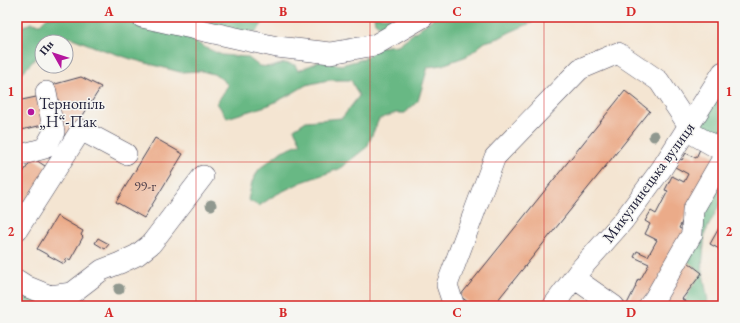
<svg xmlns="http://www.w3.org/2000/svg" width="740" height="323" font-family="'EB Garamond',serif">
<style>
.forest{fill:#68b884;stroke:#456d60}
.building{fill:#ebab89}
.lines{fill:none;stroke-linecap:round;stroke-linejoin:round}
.minor-casing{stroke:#423f52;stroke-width:22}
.minor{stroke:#fff;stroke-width:21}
.tree{fill:#90988f}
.grid{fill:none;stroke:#d62828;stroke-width:1;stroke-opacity:0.55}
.poi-dot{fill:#b5179e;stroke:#f6f6f2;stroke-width:1.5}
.labels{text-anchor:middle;stroke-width:3;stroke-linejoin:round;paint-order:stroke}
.number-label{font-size:14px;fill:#54444e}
.poi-label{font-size:16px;fill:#22223b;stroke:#f6f6f2;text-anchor:start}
.street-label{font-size:16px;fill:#22223b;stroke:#f6f6f2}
.neatline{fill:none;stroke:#d62828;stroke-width:1.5}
.grid-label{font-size:13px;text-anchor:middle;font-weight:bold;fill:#d62828}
</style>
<rect width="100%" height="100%" fill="#f6f6f2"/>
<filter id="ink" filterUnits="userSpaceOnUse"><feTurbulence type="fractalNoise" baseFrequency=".025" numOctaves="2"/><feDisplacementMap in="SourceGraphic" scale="8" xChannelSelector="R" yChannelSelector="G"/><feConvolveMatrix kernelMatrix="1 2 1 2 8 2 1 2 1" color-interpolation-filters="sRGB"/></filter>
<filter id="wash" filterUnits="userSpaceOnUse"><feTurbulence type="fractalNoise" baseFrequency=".012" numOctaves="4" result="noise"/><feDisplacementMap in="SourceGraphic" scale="16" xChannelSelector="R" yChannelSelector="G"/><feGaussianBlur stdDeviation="0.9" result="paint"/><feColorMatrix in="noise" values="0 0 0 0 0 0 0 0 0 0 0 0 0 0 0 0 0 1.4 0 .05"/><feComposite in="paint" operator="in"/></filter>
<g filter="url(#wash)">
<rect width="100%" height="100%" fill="#f4e5d2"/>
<path class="forest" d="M47,17h72l45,9 25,12 15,9 18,8 25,2 12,9 13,1 12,-4 11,2 3,6 22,-10 21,4 22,-6 16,-12 19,-2 37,-28h103l-7,6 -21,9 -11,6 -14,4 -18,14 -25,9 -14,2 -10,34 -13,12h-9l-17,6 -12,28 -28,22 -37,13 -27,13 -16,11 -11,-6 4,-18 7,-13 23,-18 19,-8 -7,-14 12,-8 36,-3 17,-22 -8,-16h-23l-22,5 -15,9 -22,11 -42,13 -10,-15 11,-18 -11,-10 -15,-4 -22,1 -49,-13 -36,-12 -25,-10 -12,5h-16v12l-6,4 -19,20v-49l14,-6 9,1z
M197,17h70l-10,14 -16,1 -17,-3z
M374,17h28l-17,13 -10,-8z
M723,84v63l-26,-15z
M723,164v34l-18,35 -3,35 6,33 -4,5h-22l11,-21 1,-7 -10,-19z
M17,286l7,4 19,15 3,1h-29z"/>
<g id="blocks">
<path class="building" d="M81,77l20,10 -37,58 -16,-59z
M625,91l25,20 -157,195h-20l-13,-10z
M41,96l6,28 -30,7v-30z
M155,138l28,16 -39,64 -28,-16z
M700,149l15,8 -36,71 6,3 -40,75h-19l10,-20h-1l3,-7 2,1 9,-16 -15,-7 3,-6 11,5 9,-16 -12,-6 5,-10 -5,-3 6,-10 5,3 12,-23 -3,-1 7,-14 12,6 4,-8 -13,-7 5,-8 2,1 4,-7 10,5z
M33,158l15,10 -31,47v-38h3z
M57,216l26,15 -2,4 2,2 -13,23 -3,-2 -3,6 -27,-15z
M723,221v30l-13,-7z
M98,238l11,6 -4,5 -10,-6z
M684,259l18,14 -20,26 8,6 -1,1h-35z"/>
</g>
</g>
<g filter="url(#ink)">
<use href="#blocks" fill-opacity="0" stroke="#423f52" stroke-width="1"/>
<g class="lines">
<defs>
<path id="minor" d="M142,17l135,30 54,6 44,-8 48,-28
M686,130l37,21
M17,156l28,-8 9,-16 -8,-40
M17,230l64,-100 45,24
M574,278l40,28
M17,280l11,7 22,9 22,-3 30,-23 18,-7 17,-8 14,-11 52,-68
M454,306l-7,-21 48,-128 85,-88 38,-16 41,28 30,45
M553,306l26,-35 44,-50 39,-53 61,-96
M649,306l6,-8 37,-64 1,-24 30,-52"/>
</defs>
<use href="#minor" class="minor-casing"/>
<use href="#minor" class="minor"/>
</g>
<g class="tree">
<circle cx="654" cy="136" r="5.5"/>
<circle cx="211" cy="205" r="5.5"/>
<circle cx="119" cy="289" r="5.5"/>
</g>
</g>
<path class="grid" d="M196,17v289M370,17v289M544,17v289M17,162h706"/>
<circle class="poi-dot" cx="31" cy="112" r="4"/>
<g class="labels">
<g class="number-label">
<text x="145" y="191">99-г</text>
</g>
<g class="poi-label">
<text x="39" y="109">Тернопіль<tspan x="39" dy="18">„Н“-Пак</tspan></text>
</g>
<g class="street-label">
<text transform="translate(648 182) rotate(-54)" y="6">Микулинецька вулиця</text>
</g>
</g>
<rect width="740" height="323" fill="none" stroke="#f6f6f2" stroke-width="44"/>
<g transform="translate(54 54) rotate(309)"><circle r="19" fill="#f6f6f2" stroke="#a1a1a9"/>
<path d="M0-3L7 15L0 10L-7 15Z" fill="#b5179e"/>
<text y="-6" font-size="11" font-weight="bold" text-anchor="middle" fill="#22223b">Пн</text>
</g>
<rect x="22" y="22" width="696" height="279" class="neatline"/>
<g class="grid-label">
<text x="109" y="16">A</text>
<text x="283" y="16">B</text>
<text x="457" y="16">C</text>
<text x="631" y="16">D</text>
<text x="11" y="96">1</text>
<text x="729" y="96">1</text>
<text x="11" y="236">2</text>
<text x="729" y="236">2</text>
<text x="109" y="317">A</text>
<text x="283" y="317">B</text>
<text x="457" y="317">C</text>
<text x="631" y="317">D</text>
</g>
</svg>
